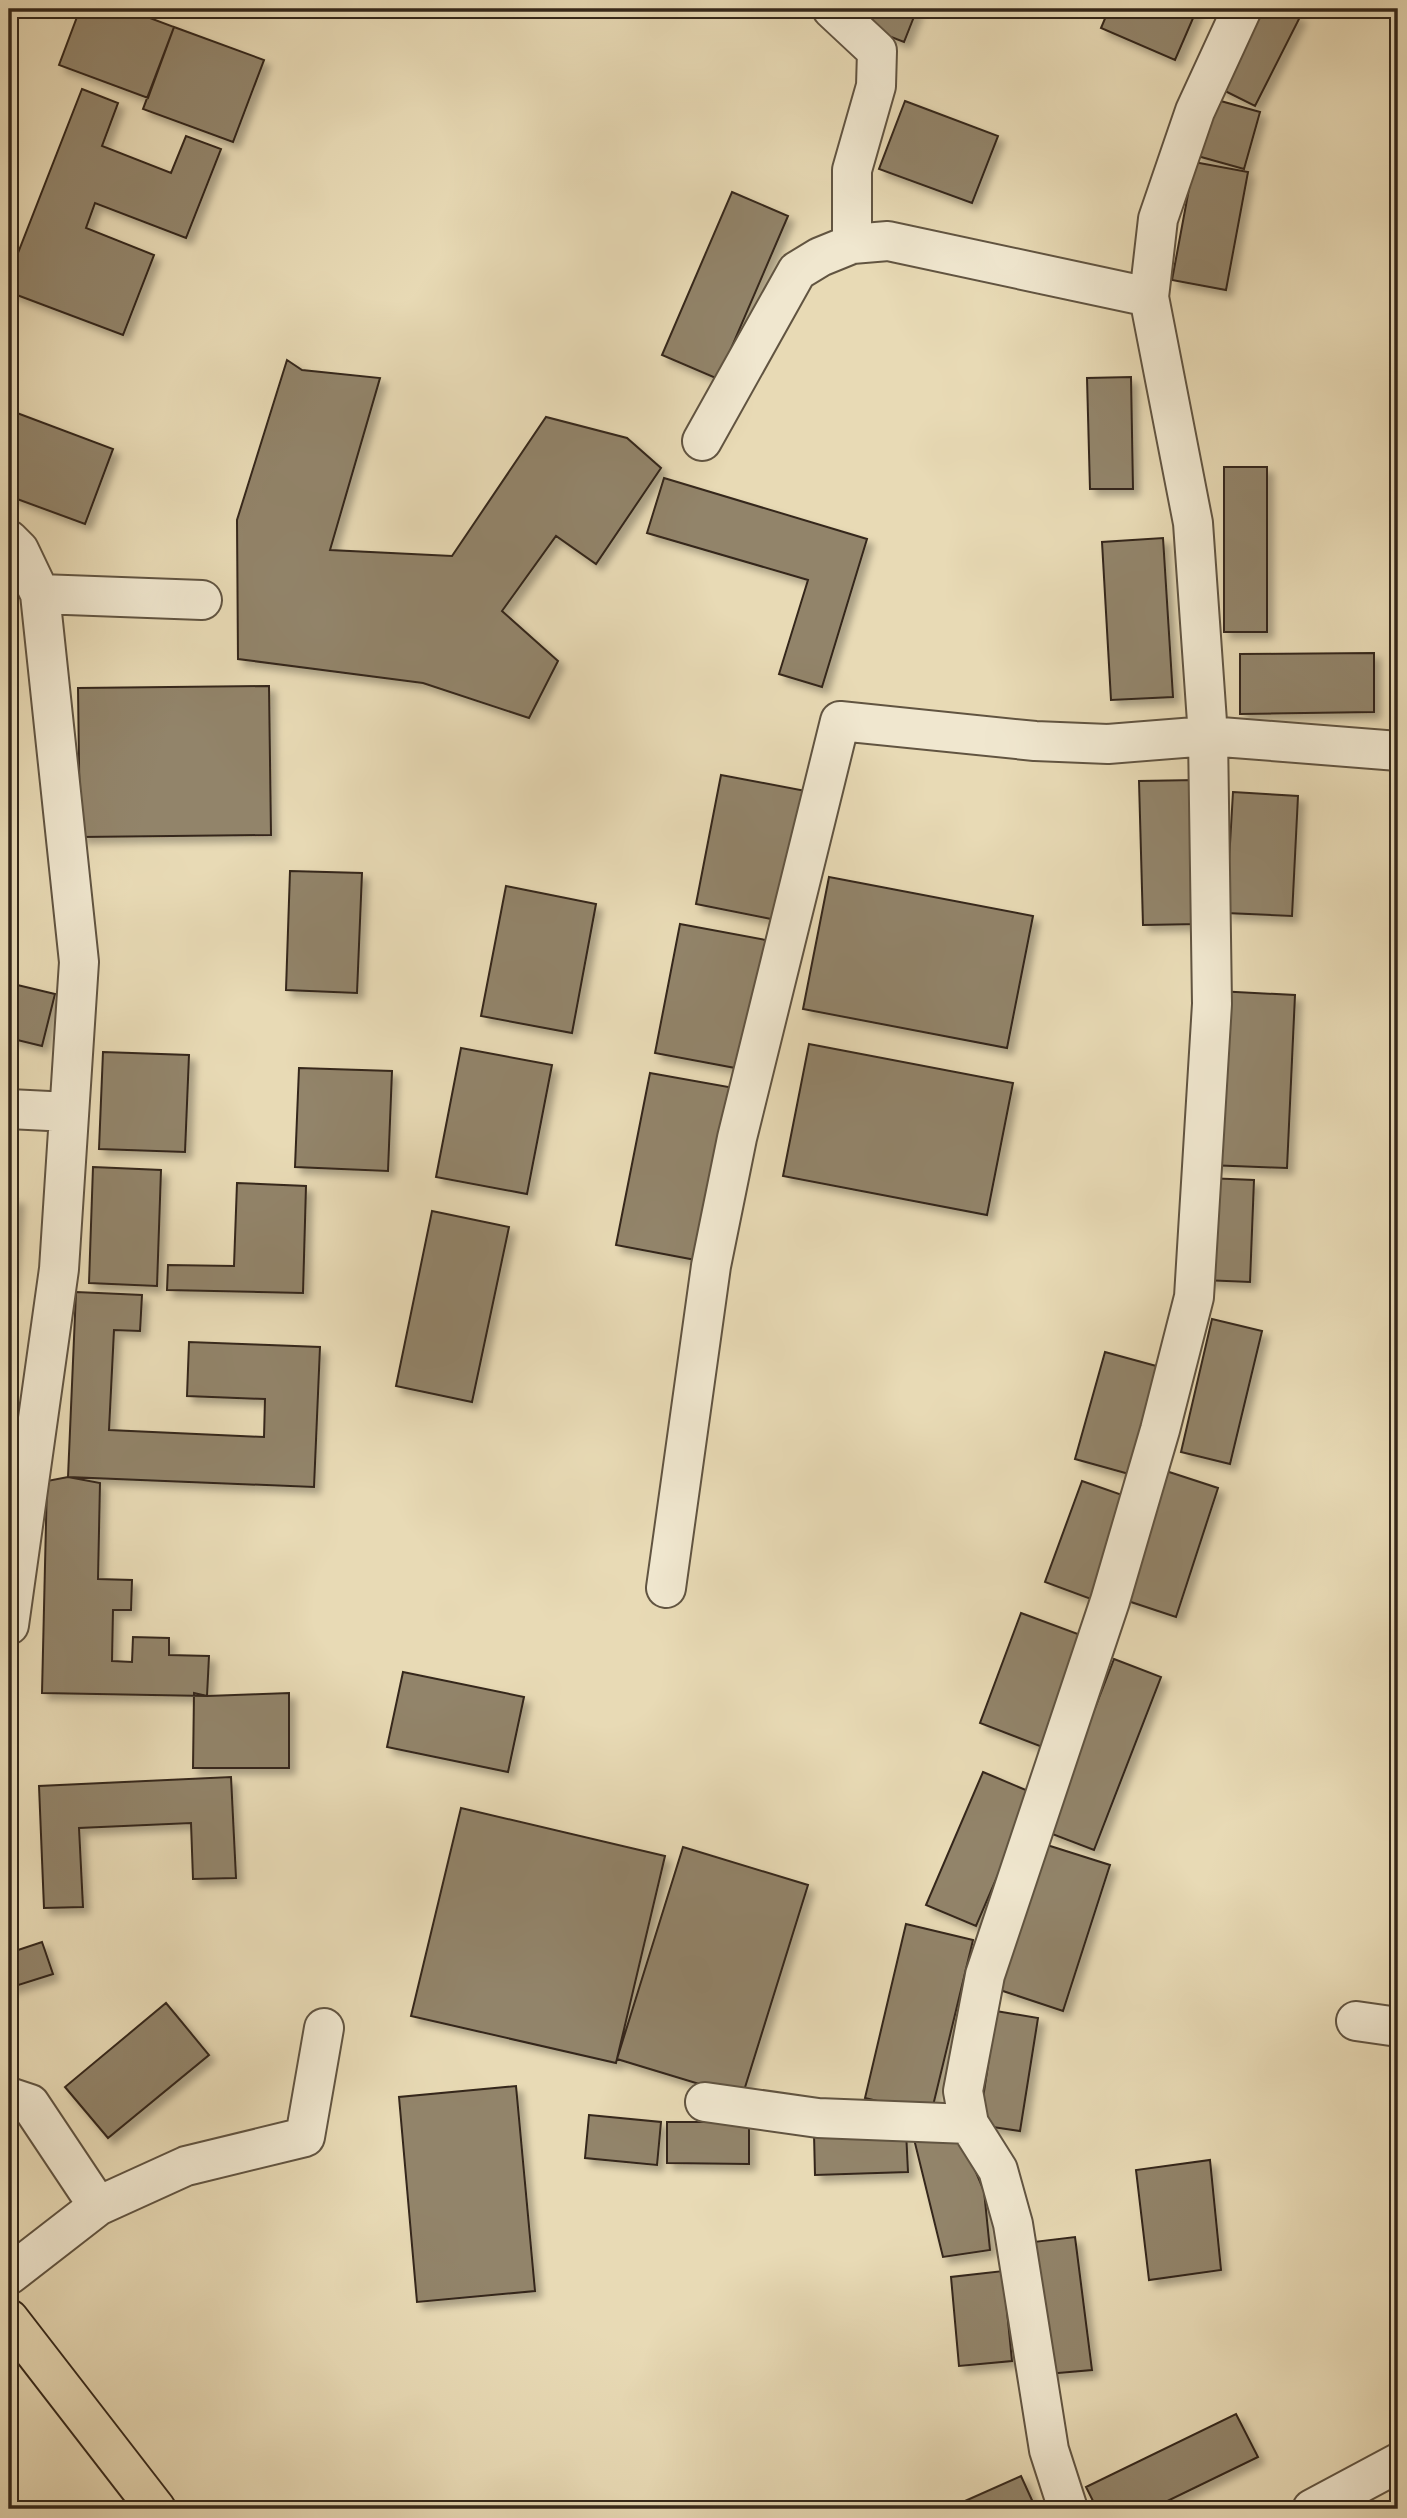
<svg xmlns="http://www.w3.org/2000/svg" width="1407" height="2518" font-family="'Libre Bodoni',serif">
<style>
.building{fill:#92846b;stroke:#34271a;stroke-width:2;filter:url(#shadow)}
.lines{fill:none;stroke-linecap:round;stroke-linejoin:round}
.minor-casing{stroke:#615441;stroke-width:42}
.major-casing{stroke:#34271a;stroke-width:42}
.minor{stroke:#f0e7cf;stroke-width:38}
.major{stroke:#e8dab5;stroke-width:38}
</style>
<defs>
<filter id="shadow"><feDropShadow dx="6" dy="6" stdDeviation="3.5" flood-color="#0004"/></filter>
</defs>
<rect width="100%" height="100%" fill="#e8dab5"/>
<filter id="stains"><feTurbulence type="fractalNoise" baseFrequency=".00286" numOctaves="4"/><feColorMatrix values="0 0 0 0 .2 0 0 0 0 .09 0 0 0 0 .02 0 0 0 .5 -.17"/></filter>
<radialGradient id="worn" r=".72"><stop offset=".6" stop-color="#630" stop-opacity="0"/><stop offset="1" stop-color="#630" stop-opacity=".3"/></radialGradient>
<path class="building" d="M80,9h46l48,18 -26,71 -89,-33z
M855,9h62l-13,33 -54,-21z
M1109,9h88l-22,51 -74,-32z
M1260,9h23l17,8 -45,89 -36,-18z
M174,27l90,33 -31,82 -90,-33z
M82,89l36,14 -16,43 69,27 15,-37 35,13 -35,89 -91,-35 -9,25 68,27 -31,80 -114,-43v-16z
M1210,98l50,14 -16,57 -50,-14z
M905,101l93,35 -26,67 -93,-34z
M1194,162l54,10 -22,118 -54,-10z
M732,192l56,24 -70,163 -56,-24z
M287,360l15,10 78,8 -50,172 122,6 94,-139 81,21 34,30 -65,96 -40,-28 -54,75 56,50 -29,57 -106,-35 -185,-24 -1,-139z
M1131,377l2,112h-43l-3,-111z
M9,410l104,39 -28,75 -76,-28z
M1224,467h43v165h-43z
M664,478l203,61 -45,148 -43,-13 29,-94 -161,-47z
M1163,538l10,159 -62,3 -9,-158z
M1374,653v59l-134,2v-60z
M269,686l2,149 -191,2 -2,-149z
M721,775l90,17 -25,130 -90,-18z
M1196,780l3,144 -56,1 -4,-144z
M1233,792l65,4 -6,120 -66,-3z
M290,871l72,2 -5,120 -71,-3z
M829,877l204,39 -26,132 -204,-39z
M506,886l90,18 -24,129 -91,-17z
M680,924l91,17 -25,129 -91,-17z
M9,983l46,11 -13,52 -33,-8z
M1217,991l78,4 -8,173 -79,-3z
M809,1044l204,39 -26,132 -204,-39z
M461,1048l91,17 -25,129 -91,-17z
M103,1052l86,3 -4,97 -86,-3z
M299,1068l93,3 -4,100 -93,-4z
M650,1073l84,15 -33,173 -85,-16z
M93,1167l68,3 -4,116 -68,-3z
M1206,1178l48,2 -4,102 -47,-2z
M237,1183l69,3 -3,107 -136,-3 1,-25 66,1z
M9,1198l9,1 -8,95h-1z
M432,1211l77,16 -37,175 -76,-16z
M76,1292l66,3 -2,36 -26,-1 -5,100 155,7 1,-38 -78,-3 2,-54 131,5 -6,140 -246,-10z
M1212,1319l50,12 -32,133 -49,-12z
M1105,1352l55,15 -31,107 -54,-15z
M1163,1470l55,18 -42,129 -54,-18z
M68,1477l32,6 -2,96 34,1 -1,30h-18l-1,51 20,1 1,-25 36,1v17l40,1 -2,40 -165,-3 5,-212z
M1082,1481l46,16 -37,102 -46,-17z
M1021,1613l65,24 -41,111 -65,-25z
M1114,1659l47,18 -67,173 -47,-18z
M403,1672l121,25 -16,75 -121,-25z
M194,1693l13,3 82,-3v75h-96z
M983,1772l50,21 -57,133 -50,-21z
M231,1777l5,101 -43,1 -2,-56 -112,5 4,79 -39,1 -5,-122z
M461,1808l204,48 -49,207 -205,-47z
M1047,1845l63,20 -47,146 -63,-21z
M683,1847l125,38 -66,212 -125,-38z
M906,1924l67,16 -42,174 -66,-16z
M42,1942l11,32 -44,14v-35z
M166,2003l43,52 -101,83 -43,-51z
M996,2011l42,7 -18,113 -41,-6z
M516,2086l19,205 -118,11 -18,-205z
M589,2115l72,7 -4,43 -72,-7z
M667,2122h82v42l-82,-1z
M906,2131l2,41 -93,3 -1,-41z
M961,2137l23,54 6,59 -47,7 -29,-118z
M1210,2160l11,110 -72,10 -13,-110z
M1075,2237l17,133 -45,4 -22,-131z
M1003,2271l9,90 -53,5 -8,-89z
M1236,2414l22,43 -107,52h-54l-11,-22z
M1021,2476l15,33h-89z"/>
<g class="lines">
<defs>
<path id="minor" d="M832,9l45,42 -1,35 -24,84v74
M1242,9l-47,102 -37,108 -9,78 44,226 15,213 190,15
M702,441l95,-170 23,-14 32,-13 36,-3 261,56
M9,540l10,10 21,44 39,368 -20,307 -50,356
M40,594l162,6
M9,1109l60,3
M666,1588l45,-322 26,-128 103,-417 195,20 73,3 100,-8 4,268 -18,293 -34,133 -50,171 -125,374 -22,116 6,33 29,46 15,54 36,226 19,59
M1356,2021l42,6
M9,2097l21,7 68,102
M705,2102l113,16 151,6
M9,2275l89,-69 88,-40 119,-29 19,-109
M1312,2509l86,-46"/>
<path id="major" d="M9,2319l147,190"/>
</defs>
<use href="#minor" class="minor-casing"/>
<use href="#major" class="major-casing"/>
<use href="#minor" class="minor"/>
<use href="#major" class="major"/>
</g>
<rect width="1407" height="2518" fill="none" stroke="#e8dab5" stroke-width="35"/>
<rect x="10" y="10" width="1386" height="2497" fill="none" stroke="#34271a" stroke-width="3.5"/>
<rect x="18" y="18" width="1372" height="2483" fill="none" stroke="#34271a" stroke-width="2"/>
<rect width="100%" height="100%" filter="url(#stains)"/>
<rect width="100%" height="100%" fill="url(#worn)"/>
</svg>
